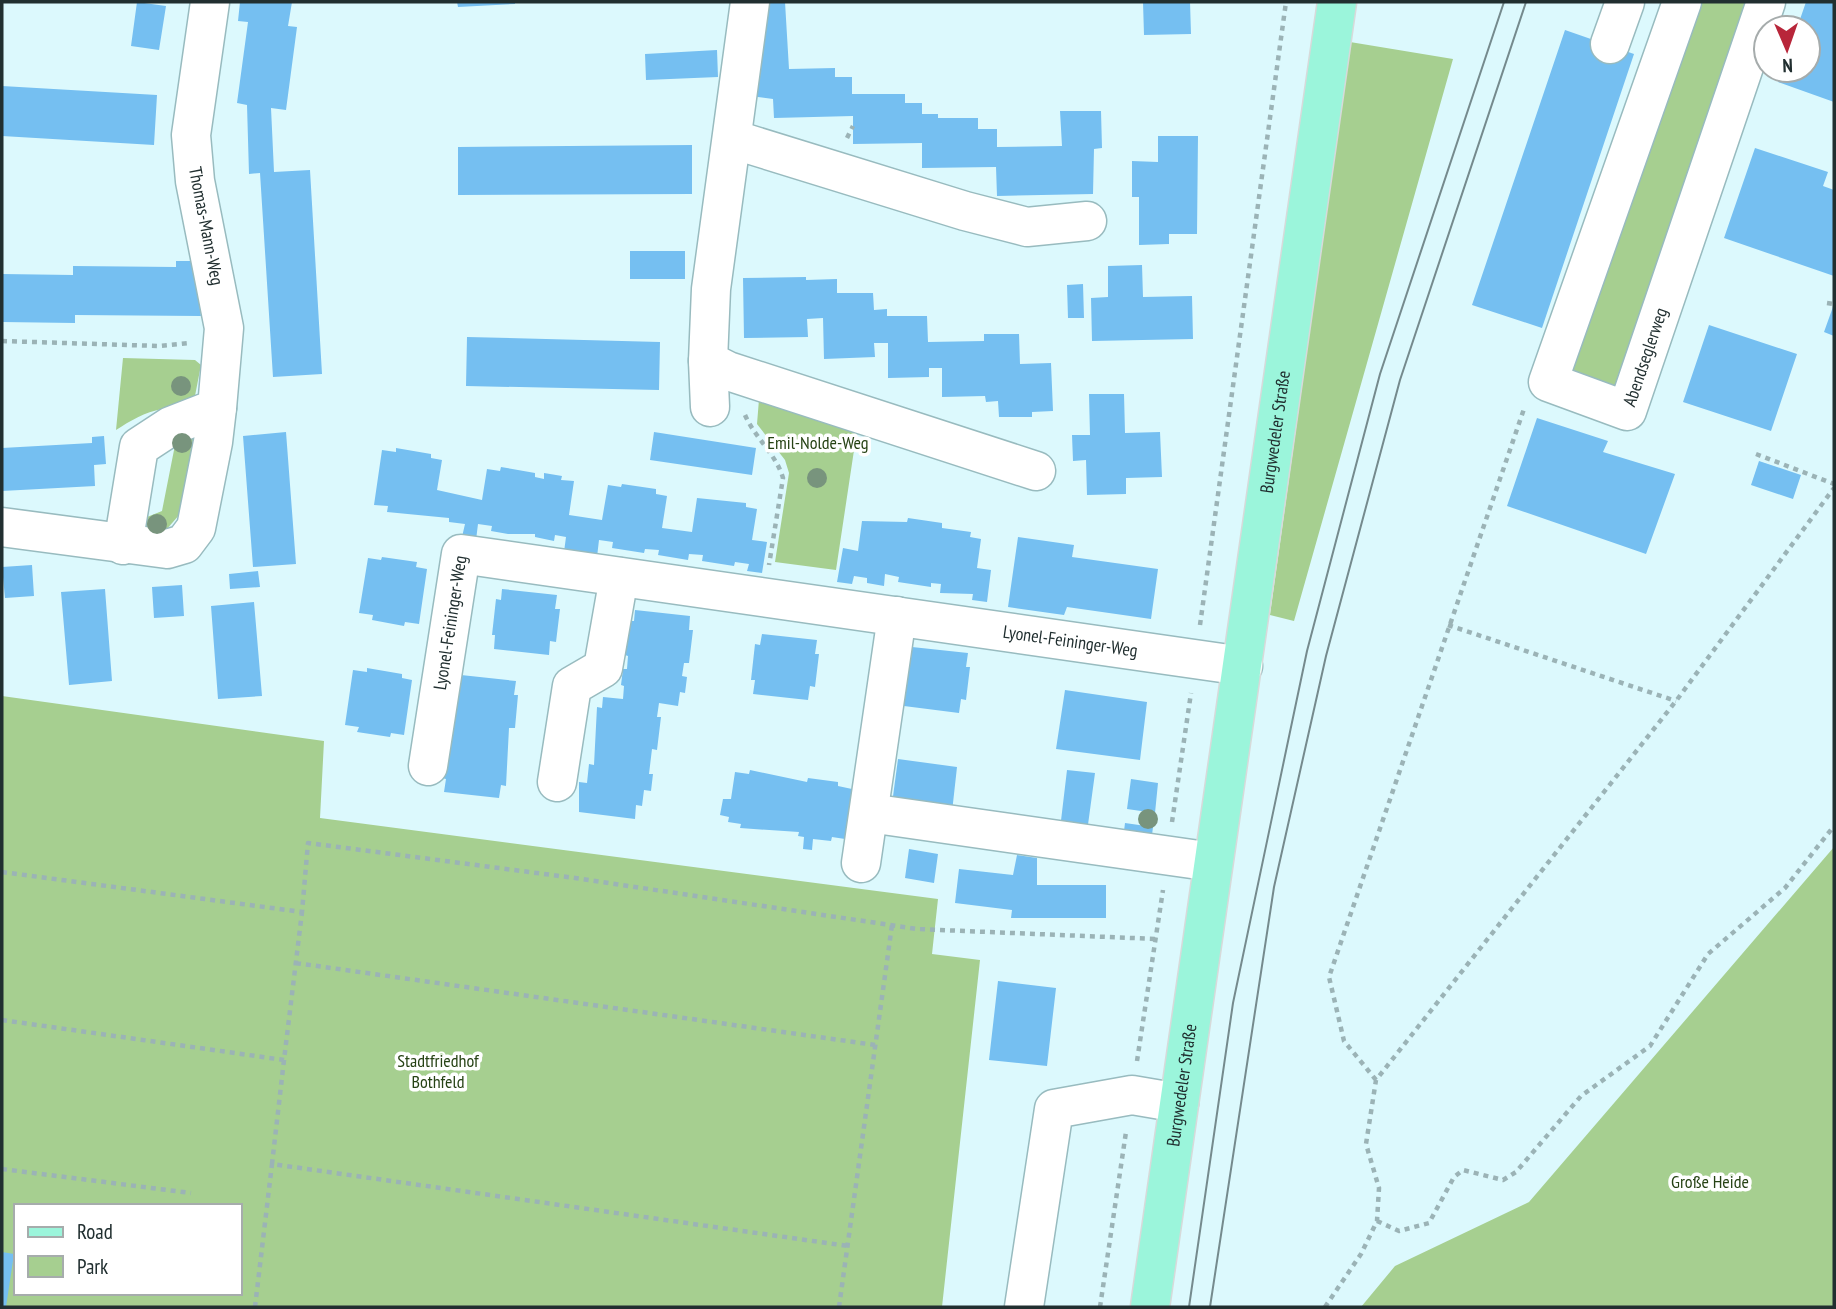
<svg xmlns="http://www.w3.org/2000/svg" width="1836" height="1309" font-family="'PT Sans Narrow',sans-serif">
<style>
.green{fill:#a6cf90;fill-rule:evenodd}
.building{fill:#75bff1}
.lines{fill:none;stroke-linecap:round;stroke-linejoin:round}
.minor-casing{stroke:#98bbbf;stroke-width:41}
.major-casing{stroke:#d7dada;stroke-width:41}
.path{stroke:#9bb3b6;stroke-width:4.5;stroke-dasharray:5 5;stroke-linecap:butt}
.minor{stroke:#fff;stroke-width:38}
.major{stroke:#9bf5db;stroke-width:38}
.tram{stroke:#758a8d;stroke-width:2}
.tree{fill:#78947d}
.labels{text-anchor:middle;stroke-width:7;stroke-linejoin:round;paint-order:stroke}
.street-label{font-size:18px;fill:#212f30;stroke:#fff}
.park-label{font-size:18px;fill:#264214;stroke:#fff}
</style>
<rect width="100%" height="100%" fill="#dcf9fd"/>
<path class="green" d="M1682,2h84l-139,409 -79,-29z
M1350,42l103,17 -159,562 -24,-6z
M123,358l72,2 6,5 -7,36c-11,7 -19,5 -32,8 -17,3 -32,12 -46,21z
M760,387l99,30 -23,153 -61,-8 14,-89 -4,-13 -28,-36z
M173,428l23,10 -16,76 -14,16 -20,2 1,-15 15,-6 13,-66z
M2,696l322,45 -4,77 618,81 -6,55 48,6 -38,347h-940zM16,1206h224v87h-224z
M1834,847v460h-473l34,-41 134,-64z"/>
<path class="building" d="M137,2l29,4 -7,44 -28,-4z
M240,2h52l-4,24 9,1 -11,83 -15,-2 3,64 36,-2 12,204 -49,3 -13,-204 -11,1 -2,-69 -10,-2 11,-81 -10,-1z
M457,2h58v2l-57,3z
M763,2h22l4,67 46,-1v9h17v17h53v9h17v11h16v4h40v11h19v18l65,-1 -2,-35h41l1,37 -8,1 -1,45 -96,2 -1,-29 -74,1v-25l-69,1v-28l-79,2 -1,-19 -23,-3z
M1143,2h47l1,32 -47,1z
M1806,2h28v100l-56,-20 4,-12h26v-42h-11z
M1565,30l69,24 -92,274 -70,-23z
M717,50l1,27 -72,3 -1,-26z
M2,86l155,9 -3,50 -152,-9z
M1158,136h40l-1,98h-28v10l-30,1v-48h-7v-36l26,1z
M692,145v49l-234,1v-48z
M1755,148l73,24 -5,14 11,4v86l-110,-38z
M630,251h55v28h-55z
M176,261h17l8,55 -126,-1v8l-73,-1v-48l71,1v-9l103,1z
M1142,265l1,32 49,-1 1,43 -101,2 -1,-43 17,-1v-31z
M806,277v3l31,-1v14h36l1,17 13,-1v7h40l1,26 56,-1v-7h35l1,30 31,-1 2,48 -21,1v5h-33l-1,-16 -12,1 -1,-6 -43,1v-29h-13v9l-41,1v-35h-14l1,14 -51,2 -1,-41 -16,1 1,18 -64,1 -1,-60z
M1083,284l1,34h-16l-1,-33z
M1834,304v32l-10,-4z
M1709,325l88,29 -26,77 -88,-29z
M467,337l193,5 -1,48 -193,-4z
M1089,394h35l1,39 35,-1 2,45 -36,1v16l-39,1 -1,-35 -13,1 -1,-26h18z
M1537,418l71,23 -5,11 72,22 -29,80 -139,-48z
M286,432l10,132 -43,3 -10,-131z
M654,432l102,16 -4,27 -102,-15z
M104,436l2,28 -12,1 1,21 -93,5v-43l90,-5v-6z
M396,448l35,6v4l11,2 -5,30 45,10 5,-31 13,2 1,-4 34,6v4l9,2v-6l18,3 -1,4 13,1 -5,34 33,5 6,-35 13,2 1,-3 34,5v5l11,2 -5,32 30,4 5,-34 49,5v4l11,2 -5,31 15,2 -5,31 -15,-2 2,-7 -14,-2 -1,4 -32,-5 1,-6 -14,-1 -1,6 -30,-5 1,-5 -14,-1 -1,4 -32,-5 1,-6 -14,-2 -2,17 -33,-5 2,-15 -11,-2 -1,6 -19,-4v-3h-27l-17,-3 1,-5 -14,-2 -2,16 -14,-3 3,-13 -16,-2v-4l-62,-6 1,-6 -14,-1 8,-55 14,2z
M1759,461l42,14 -8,24 -42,-14z
M908,518l34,5v5l29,4 -1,5 11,2 -4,29 14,2 -4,32 -15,-2 1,-6 -33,-1 1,-9 -10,-1v4l-33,-5 1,-5 -14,-3 -1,12 -17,-3v-5l-13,-2 -2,8 -15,-2 6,-34 15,3 4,-30 45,1z
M1018,537l56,8 -2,12 86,12 -7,50 -84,-12 -3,8 -56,-8z
M382,557l35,5 -1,5 11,2 -8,55 -14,-2 -1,4 -32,-6 1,-5 -14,-2 9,-55 13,2z
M32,565l2,31 -29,2 -3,-31z
M258,571l2,16 -30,2 -1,-15z
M182,585l2,31 -30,2 -2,-31z
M105,589l7,92 -43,4 -8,-93z
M502,589l55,6 -2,14h5l-4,33 -6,-1 -1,14 -55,-6 1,-14h-3l4,-36 5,1z
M254,602l8,94 -44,3 -7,-93z
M635,610l55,6 -1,14h4l-4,33h-5l-2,13 5,1 -2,16 -5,-1 -2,14 -19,-3 -2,14h4l-4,33 -5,-1 -3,25h4l-2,17 -7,-1 -2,16 -6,-1 -1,14 -56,-7v-30l8,1 2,-19 5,1 3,-58 5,1 1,-11 20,2 1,-13 -3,-1 2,-16h4l1,-13 -3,-1 4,-34h5z
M762,634l55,6 -2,14h4l-4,33 -5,-1 -2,14 -55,-6 2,-14h-4l4,-36 5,1z
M912,647l56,6 -2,14h4l-4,33 -5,-1 -2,14 -55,-7 1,-13 -3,-1 4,-34h5z
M367,668l35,6v4l10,2 -8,55 -13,-2 -1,4 -33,-5 2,-5 -14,-2 8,-55 14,2z
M461,675l55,6 -2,14h4l-3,33h-6l-3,58 -5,-1 -2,13 -55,-6 2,-13 -4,-1 4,-35 5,1z
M1065,690l82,12 -7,58 -84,-11z
M898,759l59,8 -5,45 -60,-8z
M750,770l57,12 1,-4 30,4v4l14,3 -7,50 -13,-2 -1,4 -18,-2 -1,11 -9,-1 1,-12 -6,-1 1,-4 -59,-4 1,-4 -13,-2 1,-5 -9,-2 3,-16h8l4,-27 14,2z
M1067,770l28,3 -8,59 -27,-3z
M1131,779l27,4 -3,30 -28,-4z
M1125,823l28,4 -2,16 -28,-4z
M909,849l29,5 -4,29 -29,-5z
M1017,855l20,3v27h69v33h-95l1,-8 -57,-7 4,-34 54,6z
M998,981l58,7 -9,78 -58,-6z
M2,1252l12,2 -8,53h-4z"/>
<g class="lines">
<defs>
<g id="minor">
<path d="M750,2l-39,287 -3,72 20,10 308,100"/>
<path id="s1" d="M1682,2l-134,380 79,29 139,-409"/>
<path d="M1610,44l15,-42"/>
<path d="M732,139l233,72 62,16 60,-6"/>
<path d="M708,361l2,46"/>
<path d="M2,527l165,22 17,-5 12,-16 17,-86 4,-34"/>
<path d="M123,545l16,-98 32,-21 46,-18 7,-80 -29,-147 -4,-46 19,-133"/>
<path id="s2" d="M428,766l33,-212 782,112"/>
<path d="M557,782l15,-96 31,-18 16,-91"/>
<path d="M869,813l344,49"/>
<path d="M861,863l36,-247"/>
<path d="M1024,1307l30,-198 78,-14 47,8"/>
</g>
<g id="major">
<path id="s3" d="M1150,1307l187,-1305"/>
</g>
</defs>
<use href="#minor" class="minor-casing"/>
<use href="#major" class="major-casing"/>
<path class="path" d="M847,138l6,-12
M1827,303l7,1
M2,341l157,5 31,-3
M745,415c10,23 31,39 38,63l-14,87
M1756,454l78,30
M1200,625l86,-623
M1448,625l228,76
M1172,822l19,-129
M2,872l300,40 6,-69 267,35 342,51 239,10
M296,963l579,82
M2,1020l282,40 18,-148
M284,1060l-12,104 576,82
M1137,1061l26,-171
M1376,1080l-32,-39 -15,-64 196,-571
M2,1169l189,24
M1377,1221l22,10 30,-8 25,-46 9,-7 40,10 13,-8 65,-76 69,-50 58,-92 77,-66 49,-62
M255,1307l17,-143
M839,1307l53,-382
M1100,1307l26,-175
M1325,1307l36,-53 16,-33 2,-33 -13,-44 10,-64 300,-379 158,-213"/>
<use href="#minor" class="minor"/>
<use href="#major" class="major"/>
<path class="tram" d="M1189,1307l44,-304 74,-352 73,-277 124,-372
M1210,1307l64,-420 52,-231 74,-276 126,-378"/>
</g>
<g class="tree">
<circle cx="181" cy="386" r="10"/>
<circle cx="182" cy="443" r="10"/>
<circle cx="817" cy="478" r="10"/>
<circle cx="157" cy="524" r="10"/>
<circle cx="1148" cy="819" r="10"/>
</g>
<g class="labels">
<g class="street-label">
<text transform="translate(206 226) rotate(79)" y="6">Thomas-Mann-Weg</text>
<text dy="6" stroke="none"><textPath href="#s1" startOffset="544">Abendseglerweg</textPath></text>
<text dy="6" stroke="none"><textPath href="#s3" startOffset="884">Burgwedeler Straße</textPath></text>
<text dy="6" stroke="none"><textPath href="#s2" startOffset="145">Lyonel-Feininger-Weg</textPath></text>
<text dy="6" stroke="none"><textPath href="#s2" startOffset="830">Lyonel-Feininger-Weg</textPath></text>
<text dy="6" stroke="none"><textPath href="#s3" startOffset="224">Burgwedeler Straße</textPath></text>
</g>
<g class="park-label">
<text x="818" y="449">Emil-Nolde-Weg</text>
<text x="438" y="1067">Stadtfriedhof<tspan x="438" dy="21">Bothfeld</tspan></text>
<text x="1710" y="1188">Große Heide</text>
</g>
</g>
<rect width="1836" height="1309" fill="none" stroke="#212f30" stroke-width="7"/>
<rect x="14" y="1204" width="228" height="91" fill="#ffffff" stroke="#a6acac" stroke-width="2"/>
<rect x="28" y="1227" width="35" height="10" fill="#9bf5db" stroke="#a6acac" stroke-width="2"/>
<text x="77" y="1239" font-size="21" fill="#212f30">Road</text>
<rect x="28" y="1256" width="35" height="21" fill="#a6cf90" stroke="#a6acac" stroke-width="2"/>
<text x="77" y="1274" font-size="21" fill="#212f30">Park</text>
<g transform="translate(1787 49) rotate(178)"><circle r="33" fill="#ffffff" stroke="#a6acac" stroke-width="2"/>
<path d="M0-5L12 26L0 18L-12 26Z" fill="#b8263a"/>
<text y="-10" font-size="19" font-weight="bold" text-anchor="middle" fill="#212f30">N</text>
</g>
</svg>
